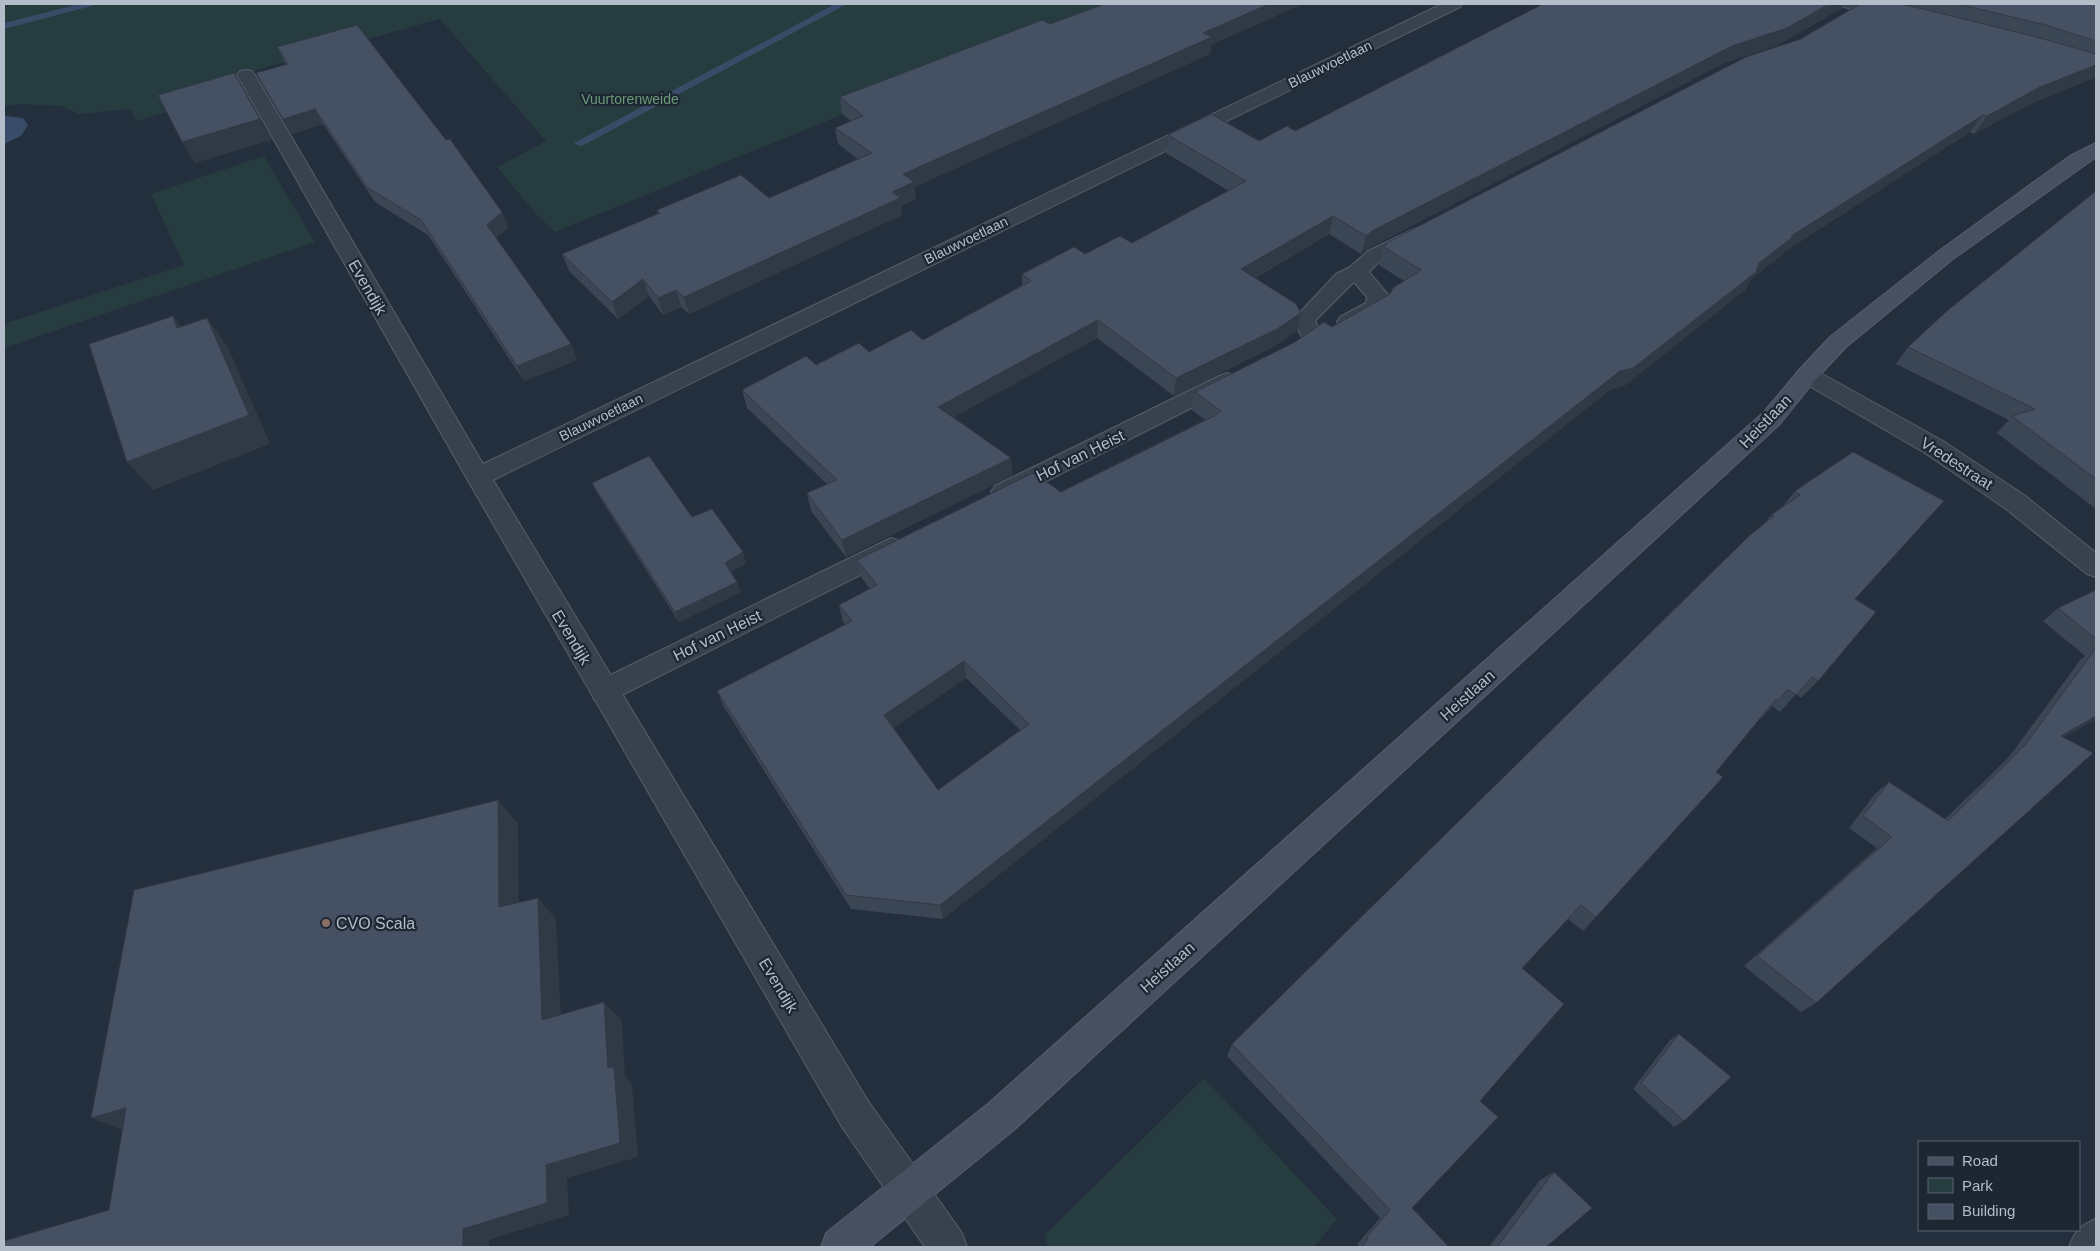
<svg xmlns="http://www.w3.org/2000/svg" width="2100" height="1251" font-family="Helvetica,sans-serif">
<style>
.green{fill:#263c3f}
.water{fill:#394c67}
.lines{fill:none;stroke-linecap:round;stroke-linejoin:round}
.stream{fill:#394c67;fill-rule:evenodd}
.lane-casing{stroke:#565f6c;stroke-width:2}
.street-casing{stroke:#565f6c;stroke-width:2}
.secondary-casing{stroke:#565f6c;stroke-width:2}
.lane{fill:#38414e;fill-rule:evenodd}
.street{fill:#38414e;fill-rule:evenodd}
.secondary{fill:#465061;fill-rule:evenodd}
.wall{fill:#3b4654;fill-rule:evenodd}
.shaded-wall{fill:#303945}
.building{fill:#455162;stroke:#303945;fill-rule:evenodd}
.education-dot{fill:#8d6e63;stroke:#1d2633;stroke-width:2}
.labels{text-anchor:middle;stroke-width:4.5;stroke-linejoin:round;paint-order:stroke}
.far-street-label{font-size:14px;fill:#b4bcc9;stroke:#1d2633}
.far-park-label{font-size:14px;fill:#6b9a76;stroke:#1d2633}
.street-label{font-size:16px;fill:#b4bcc9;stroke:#1d2633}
.poi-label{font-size:16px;fill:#b4bcc9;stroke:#1d2633;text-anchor:start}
</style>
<rect width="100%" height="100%" fill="#242f3e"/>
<path class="green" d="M4,4h1109l-558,228 -19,-18 -39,-47 49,-26 -106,-122 -269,75 6,15 -41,12 -4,-12 -54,5 -16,-8 -45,-2 -13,2z
M264,156l51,86 -311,106v-24l180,-59 -33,-71z
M1204,1078l133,141 -23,28h-267l-2,-12z"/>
<path class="water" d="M4,116l19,2 5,7 -7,11 -17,8z"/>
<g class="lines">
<path class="stream" d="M79,4h15l-2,2 -88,23v-6z
M835,4h12l-263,141 -4,1 -6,-3z"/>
<defs>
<path id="lane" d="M1416,228l7,2 3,4 -3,4 -41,21 -13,13 20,24 -5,15c-14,8 -28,20 -44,16l-3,-5 3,-5 26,-14 1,-6 -13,-15 -39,39 7,13 -3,5 -8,2 -8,-2 -10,-19 43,-46 14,-7 18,-16z
M1227,373l8,3 4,5 -4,5 -222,112 -9,3 -9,-3 -4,-6 4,-6 224,-110z
M891,538l9,3 4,7 -4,7 -286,144 -10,4 -10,-4 -4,-8 4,-8z"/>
<path id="street" d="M1442,4h20l-2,3 -967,473 375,621 94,132 5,14h-42l-83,-120 -376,-650 -229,-402 3,-4 6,-1 6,1 3,4 228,389z
M1842,4h27l29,7 2,3 -2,3 -6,2 -48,-12z
M1807,367l8,3 128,71 81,54 72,58v24l-9,-3 -81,-65 -81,-56 -126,-73 -3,-5 3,-5z
M2096,1219v28h-27c5,-15 12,-22 27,-28z"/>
<path id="secondary" d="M2096,143v14l-143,102 -107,88 -31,33 -35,44 -765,705 -145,118h-49l5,-14 163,-130 775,-691 35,-42 31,-33 109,-86 131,-95z"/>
</defs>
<use href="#lane" class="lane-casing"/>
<use href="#street" class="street-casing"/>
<use href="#secondary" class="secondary-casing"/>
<use href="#lane" class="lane"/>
<use href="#street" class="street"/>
<use href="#secondary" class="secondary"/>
</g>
<path class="wall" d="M1860,4h236v73l-68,28 -54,29 -4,-2 -186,120 -2,3 -30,23 -7,12 -121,96 -13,3 -668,530 -92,-10 -127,-202 -7,-16 128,-66 -2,-3 -4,-17 31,-16 -9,-12 -4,-17 204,-68 144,-72 -13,-10 3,-18 137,-65 58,-33 14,-13 -25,-16 5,-18 417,-208zM966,678l54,52 -82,60 -45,-62z
M1842,8l-64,37 -54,18 -357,186 -6,5 -32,-20 -74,44 46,35 -4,18 -24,16 -99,49 -77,-58 -143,79 57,41 1,18 -166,81 -35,-46 -4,-18 20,-9 -80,-76 -5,-18 74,-25 53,-13 54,-12 99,-55v-11l63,-20 47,-11 97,-52 -63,-38 2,-18 91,6 36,-10z
M1050,24l161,21 -1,9 -296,133 2,12 -15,7 1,9 -213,99 -8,-7 -18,8 -14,-19 -31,23 -49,-48 -7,-17 96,-40 -1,-4 112,-12 89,-39 -20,-15 -3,-16 16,-7 -9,-7 -2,-17z
M277,47l225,165 6,16 -12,10 75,106 6,16 -53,21 -96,-146 -53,-33 -52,-78 -31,10 -36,-61 30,-8z
M2096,191v318l-99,-76 12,-13 -113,-56 12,-17z
M1853,452l2,147 -37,82 -17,17 -5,-4 -16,18 -8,-6 -10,12 -1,-1 -165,200 -13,14 -15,-12 -46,50 -42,132 -68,107 37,39h-91l1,-1 -2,-2 23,-26 -153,-162 5,-12 532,-520 7,-9 12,-9 12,-15z
M592,483l100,34 54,46 -15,9 10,20 -62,30 -82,-129z
M2096,590v129l-32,18 -248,266 -15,9 -57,-46 133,-118 -28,-20 26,-34 14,-12 56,37 64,-62 72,-98 4,-3 -42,-35 15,-13z
M1679,1034l5,87 -10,6 -41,-38 37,-49z
M1554,1172l-8,75h-57l51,-67z"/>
<path class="shaded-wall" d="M1269,4h34l-92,41 -1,9 -296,133 2,12 -15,7 1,9 -213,99 -5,-17 208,-105 11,-18 300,-141z
M1829,4h15l-2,4 -64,37 -54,18 -357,186 -6,5 5,-18 6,-5 360,-185z
M2096,65v12l-68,28 -54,29 13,-18 53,-29z
M234,73l38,67 -77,23 -13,-21z
M315,109l8,15 -31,10 -9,-15z
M1983,115l-13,17 -186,120 -2,3 -30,23 -7,12 -121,96 -13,3 -668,530 -3,-14 680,-534 139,-108 32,-27z
M502,212l6,16 -14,12 -7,-15z
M1333,216l-4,18 -91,53 3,-18z
M643,279l6,17 -31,23 -6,-17z
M676,290l5,17 -18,8 -5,-17z
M1301,313l-4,18 -24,16 -99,49 2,-18z
M173,316l22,29 -18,-17z
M207,318l21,29 42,97 -117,46 -26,-28z
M1098,320l-1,18 -157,87 -2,-18z
M571,344l6,16 -53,21 -7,-15z
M1011,458l1,18 -166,81 -4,-17z
M743,552l3,11 -18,10 -3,-10z
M737,582l4,10 -62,30 -4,-10z
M964,661l2,17 -78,53 -4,-16z
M2096,716v3l-52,29 17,-12z
M498,800l20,24 1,105 -20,-22z
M538,898l18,21 6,119 -20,-18z
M604,1002l18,19 3,56 7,7 6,73 -71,21 2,37 -80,25v7h-29l3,-18 83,-64 62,-97z
M126,1108l4,25 -39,-15z"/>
<path class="building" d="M1105,4h164l-66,29 9,4 -309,137 11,8 -22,10 8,6 -216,99 -8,-7 -18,8 -15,-19 -31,23 -50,-48 98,-41 -3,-3 84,-35 28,23 103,-45 -37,-25 28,-12 -23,-19 202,-77 8,4z
M1543,4h286l-42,24 -55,18 -360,185 -6,5 -33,-20 -92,53 55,35 5,9 -24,16 -101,49 -78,-58 -160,87 73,51 -169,82 -35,-47 30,-13 -95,-90 64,-34 10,9 43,-22 10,9 42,-22 12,10 108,-59 -9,-7 52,-27 11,7 35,-18 12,7 114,-62 -78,-46 43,-21 48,27 28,-15 8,5z
M1860,4h42l131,32 63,18v11l-56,22 -53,29 -4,-1 -192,121 2,1 -34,26 -3,9 -123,96 -13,3 -680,534 -94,-10 -129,-204 135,-70 -13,-16 38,-20 -20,-25 176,-87 28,19 153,-76 7,-5 -26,-19 100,-50 29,-20 8,5 58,-33 3,-6 28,-18 -37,-23 4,-5 358,-185 55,-18zM964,661l65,63 -91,66 -54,-75z
M1958,4h138v37l-50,-16z
M357,25l89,115 4,-1 52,73 -15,13 84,119 -54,22 -96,-146 -54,-33 -52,-78 -32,10 -27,-46 32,-9 -11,-17z
M234,73l26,46 -78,23 -24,-47z
M2096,191v288l-84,-63 23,-7 -127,-62 40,-37z
M173,316l4,12 30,-10 42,97 -122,47 -38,-118z
M1853,452l91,49 -89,98 21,13 -58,69 -6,-4 -16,18 -8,-6 -10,12 -2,-2 -60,73 7,5 -127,140 -15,-12 -59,63 42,36 -84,97 18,16 -86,91 37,39h-87l6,-8 -1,-2 23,-27 -158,-166 517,-508 25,-20 -3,-1 29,-20 -5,-4z
M649,456l43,61 20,-8 31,43 -18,11 12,19 -62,30 -83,-129z
M2096,590v49l-38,-31z
M2096,648v68l-35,20 32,17 -277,250 -59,-47 135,-119 -29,-21 26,-34 59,39 77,-76z
M498,800l1,107 39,-9 4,122 62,-18 4,66 6,-1 6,76 -74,22 1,38 -84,26v17l-3,1h-456v-6l105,-31 17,-102 -35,10 43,-228z
M1679,1034l52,43 -47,44 -43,-38z
M1554,1172l38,36 -46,39h-49z"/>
<circle class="education-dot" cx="326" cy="923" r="5"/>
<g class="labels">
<g class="far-street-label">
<text transform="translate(1330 64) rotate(-26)" y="5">Blauwvoetlaan</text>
<text transform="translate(966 240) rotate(-26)" y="5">Blauwvoetlaan</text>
<text transform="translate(601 417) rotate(-26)" y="5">Blauwvoetlaan</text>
</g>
<g class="far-park-label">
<text x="630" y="104">Vuurtorenweide</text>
</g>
<g class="street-label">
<text transform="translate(368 287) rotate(60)" y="6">Evendijk</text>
<text transform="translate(1765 421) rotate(-46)" y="6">Heistlaan</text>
<text transform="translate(1080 455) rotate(-26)" y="6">Hof van Heist</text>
<text transform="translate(1957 463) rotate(33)" y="6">Vredestraat</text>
<text transform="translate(717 635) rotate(-26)" y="6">Hof van Heist</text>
<text transform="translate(572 637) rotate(59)" y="6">Evendijk</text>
<text transform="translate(1467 695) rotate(-42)" y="6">Heistlaan</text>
<text transform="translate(1167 967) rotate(-42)" y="6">Heistlaan</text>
<text transform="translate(779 985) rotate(59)" y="6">Evendijk</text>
</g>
<g class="poi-label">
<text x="336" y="929">CVO Scala</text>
</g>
</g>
<rect width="2100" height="1251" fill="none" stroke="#b4bcc9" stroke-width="10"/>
<rect x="1918" y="1141" width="162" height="90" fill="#1d2633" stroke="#59626f"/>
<rect x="1928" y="1157" width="25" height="8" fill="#465061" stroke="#59626f"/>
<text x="1962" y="1166" font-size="15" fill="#b4bcc9">Road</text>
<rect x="1928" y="1178" width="25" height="15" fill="#263c3f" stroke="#59626f"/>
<text x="1962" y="1191" font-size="15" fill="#b4bcc9">Park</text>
<rect x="1928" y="1204" width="25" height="15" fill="#455162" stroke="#59626f"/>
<text x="1962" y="1216" font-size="15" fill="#b4bcc9">Building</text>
</svg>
